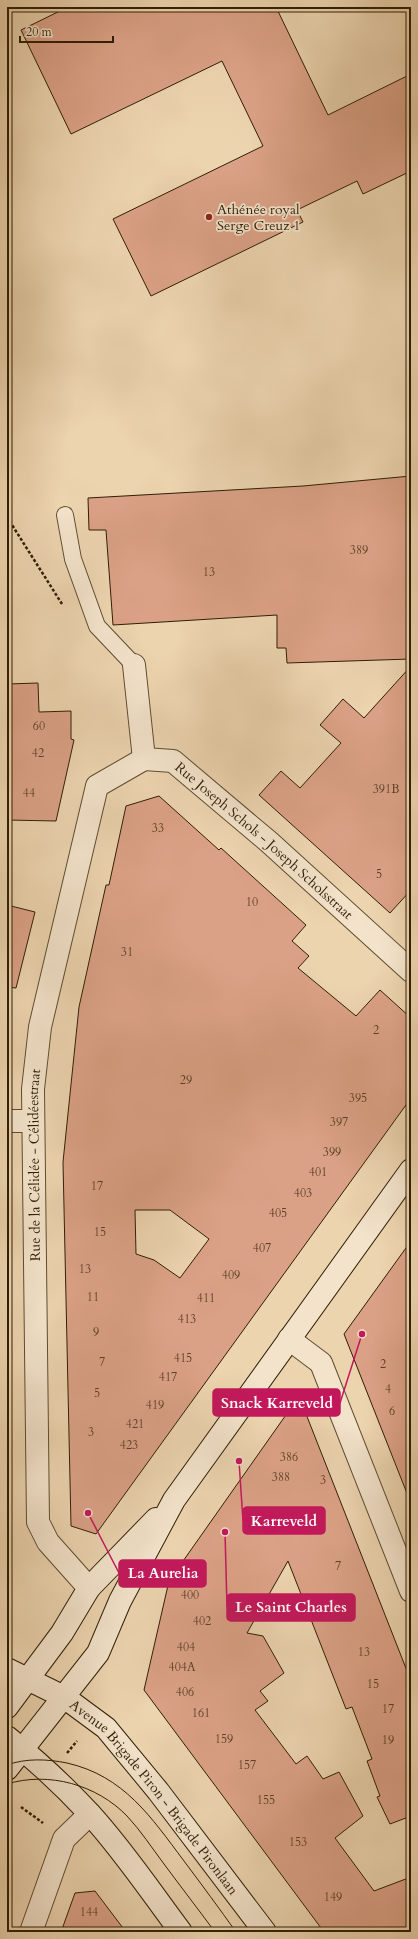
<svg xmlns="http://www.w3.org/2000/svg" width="418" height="1939" font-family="Cardo,serif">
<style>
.building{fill:#dba186;stroke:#2f1e05;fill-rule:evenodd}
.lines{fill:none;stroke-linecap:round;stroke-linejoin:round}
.lane-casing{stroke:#5e4c30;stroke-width:18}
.street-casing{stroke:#5e4c30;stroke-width:24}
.secondary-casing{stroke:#2f1e05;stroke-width:24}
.path{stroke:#2f1e05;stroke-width:2.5;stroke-dasharray:3 2;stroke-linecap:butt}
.lane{stroke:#f3e3cb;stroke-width:16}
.street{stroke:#f3e3cb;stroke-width:22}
.secondary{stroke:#f3e3cb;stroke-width:22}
.tram{stroke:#2f1e05;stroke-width:1}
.poi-dot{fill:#8f2418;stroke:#f3e3cb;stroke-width:1.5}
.labels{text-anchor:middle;stroke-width:3.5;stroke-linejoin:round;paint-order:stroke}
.number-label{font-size:12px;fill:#5a3f25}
.poi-label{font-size:14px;fill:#2f1e05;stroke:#f3e3cb;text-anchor:start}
.street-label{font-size:14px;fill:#2f1e05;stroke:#f3e3cb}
.leader{fill:none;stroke:#c2185b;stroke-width:1.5}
.callout-dot{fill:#c2185b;stroke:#f3e3cb;stroke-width:1.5}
.callout{fill:#c2185b;stroke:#c2185b;stroke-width:1.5}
.callout-label{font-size:15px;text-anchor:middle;font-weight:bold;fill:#fff}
</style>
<rect width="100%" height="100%" fill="#ecd4af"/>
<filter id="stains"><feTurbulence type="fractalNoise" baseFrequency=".005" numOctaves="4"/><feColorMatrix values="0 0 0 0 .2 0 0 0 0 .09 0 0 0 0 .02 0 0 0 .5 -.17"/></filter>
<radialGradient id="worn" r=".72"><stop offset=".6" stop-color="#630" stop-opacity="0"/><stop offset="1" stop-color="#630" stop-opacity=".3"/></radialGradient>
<path class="building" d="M68,7h208l52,108 83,-41v97l-48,23 -6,-13 -60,29 6,12 -152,74 -38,-77 150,-73 -41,-85 -151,73 -50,-104z
M411,476v183l-124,4 -1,-15h-9v-33l-164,10 -7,-95h-17l-1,-32 215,-12z
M411,666v224l-21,23 -131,-118 22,-24 19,17 41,-45 -21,-18 23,-26 21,19z
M38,683l1,29 32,-1v28l3,1 -18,81 -49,-1v-136z
M159,796l60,54 2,-2 85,77 -14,16 17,15 -11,12 58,48 24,-26 31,28v80l-315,436 -25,-8 -8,-364 16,-155 27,-122h3l17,-79zM135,1210h35l39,29 -29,39 -26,-18 -18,-6z
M7,905l28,7 -19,76 -9,-1z
M411,1241v259l-1,1 -66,-167z
M288,1412l18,2 105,267v135l-21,8 -13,-27 3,-1 -13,-35 5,-2 -20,-52 -6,2 -58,-148 -41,72 16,3 21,37 -24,18 8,10 -13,9 41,54 11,-8 16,23 16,-7 24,44 -28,22 39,53 37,-14v55h-87l-180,-242 25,-109z
M95,1891l31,41h-65l14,-39z"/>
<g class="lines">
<defs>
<path id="lane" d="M65,515l8,44 24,67 37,39"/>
<g id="street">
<path d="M134,665l10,94"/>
<path id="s1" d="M144,759l29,2 96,81 142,129"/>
<path d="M7,1121h26"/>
<path d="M289,1339l32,24 90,228"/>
<path id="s2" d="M89,1588l-41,-46 -10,-20 -5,-433 7,-62 57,-241 47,-27"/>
<path d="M31,1932l33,-93 26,-25"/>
</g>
<g id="secondary">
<path id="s3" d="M7,1669l57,28 42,31 52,63 107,141"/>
<path d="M7,1707l55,-74 27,-45 67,-69"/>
<path d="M7,1737c29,23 57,49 83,77 33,36 61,78 91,118"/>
<path d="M7,1769l91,-116 22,-52 54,-101 237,-330"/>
</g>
</defs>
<use href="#lane" class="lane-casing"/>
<use href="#street" class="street-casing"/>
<use href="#secondary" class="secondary-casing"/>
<path class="path" d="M7,517l55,87
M67,1753l10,-12
M21,1807l22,16"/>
<use href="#lane" class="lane"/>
<use href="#street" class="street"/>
<use href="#secondary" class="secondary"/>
<path class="tram" d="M7,1765c19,-7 40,-6 60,-2 57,13 84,54 117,98 18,24 35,47 52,71
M7,1784c42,-13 90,1 120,32 14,15 25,32 37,48 17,23 34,45 51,68"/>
</g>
<circle class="poi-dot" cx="209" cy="217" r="4"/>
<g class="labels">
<g class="number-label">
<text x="359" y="554">389</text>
<text x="209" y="576">13</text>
<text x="39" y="730">60</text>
<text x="38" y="757">42</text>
<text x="386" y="793">391B</text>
<text x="29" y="797">44</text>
<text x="158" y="832">33</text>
<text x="379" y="878">5</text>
<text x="252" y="906">10</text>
<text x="127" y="956">31</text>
<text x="376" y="1034">2</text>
<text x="186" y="1084">29</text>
<text x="358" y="1102">395</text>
<text x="339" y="1126">397</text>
<text x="332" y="1156">399</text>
<text x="318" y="1176">401</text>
<text x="97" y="1190">17</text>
<text x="303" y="1197">403</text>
<text x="278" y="1217">405</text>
<text x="100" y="1236">15</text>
<text x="262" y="1252">407</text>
<text x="85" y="1273">13</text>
<text x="231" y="1279">409</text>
<text x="93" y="1301">11</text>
<text x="206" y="1302">411</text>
<text x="187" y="1323">413</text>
<text x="96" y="1336">9</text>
<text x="183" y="1362">415</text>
<text x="102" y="1366">7</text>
<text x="383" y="1368">2</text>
<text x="168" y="1381">417</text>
<text x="388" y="1393">4</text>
<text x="97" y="1397">5</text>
<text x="155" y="1409">419</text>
<text x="392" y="1415">6</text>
<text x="135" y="1428">421</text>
<text x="91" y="1436">3</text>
<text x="129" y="1449">423</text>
<text x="289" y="1461">386</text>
<text x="281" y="1481">388</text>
<text x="323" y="1484">3</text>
<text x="338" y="1570">7</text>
<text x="190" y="1599">400</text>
<text x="202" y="1625">402</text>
<text x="186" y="1651">404</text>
<text x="364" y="1656">13</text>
<text x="182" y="1671">404A</text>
<text x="373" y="1688">15</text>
<text x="185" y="1696">406</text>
<text x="388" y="1713">17</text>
<text x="201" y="1717">161</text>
<text x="224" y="1743">159</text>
<text x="388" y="1744">19</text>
<text x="247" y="1769">157</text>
<text x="266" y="1804">155</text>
<text x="298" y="1846">153</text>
<text x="333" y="1901">149</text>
<text x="89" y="1916">144</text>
</g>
<g class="poi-label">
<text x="217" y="214">Athénée royal<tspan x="217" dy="16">Serge Creuz 1</tspan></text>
</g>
<g class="street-label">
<text dy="5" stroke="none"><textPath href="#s1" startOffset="150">Rue Joseph Schols - Joseph Scholsstraat</textPath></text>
<text dy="5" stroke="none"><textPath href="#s2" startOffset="441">Rue de la Célidée - Célidéestraat</textPath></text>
<text dy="5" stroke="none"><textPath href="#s3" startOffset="199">Avenue Brigade Piron - Brigade Pironlaan</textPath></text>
</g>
</g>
<path class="leader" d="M362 1334L340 1403M239 1461L243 1521M88 1513L119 1573M225 1532L227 1607"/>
<g class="callout-dot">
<circle cx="362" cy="1334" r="4"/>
<circle cx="239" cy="1461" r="4"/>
<circle cx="88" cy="1513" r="4"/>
<circle cx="225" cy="1532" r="4"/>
</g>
<g class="callout">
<rect x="213" y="1389" width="127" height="27" rx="4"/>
<rect x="243" y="1507" width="82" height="27" rx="4"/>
<rect x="119" y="1560" width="87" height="27" rx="4"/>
<rect x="227" y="1594" width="128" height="27" rx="4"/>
</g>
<g class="callout-label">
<text x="277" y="1408">Snack Karreveld</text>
<text x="284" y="1526">Karreveld</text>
<text x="163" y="1578">La Aurelia</text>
<text x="291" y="1612">Le Saint Charles</text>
</g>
<rect width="418" height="1939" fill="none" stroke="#ecd4af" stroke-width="24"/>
<rect x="8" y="8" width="402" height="1923" fill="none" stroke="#2f1e05" stroke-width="2"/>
<rect x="12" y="12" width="394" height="1915" fill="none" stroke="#2f1e05"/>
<path d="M20 36v6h93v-6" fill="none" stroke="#2f1e05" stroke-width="2"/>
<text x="26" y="36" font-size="12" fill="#2f1e05" stroke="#f3e3cb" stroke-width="3" paint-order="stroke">20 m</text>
<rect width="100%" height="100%" filter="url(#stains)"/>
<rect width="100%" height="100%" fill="url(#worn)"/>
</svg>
